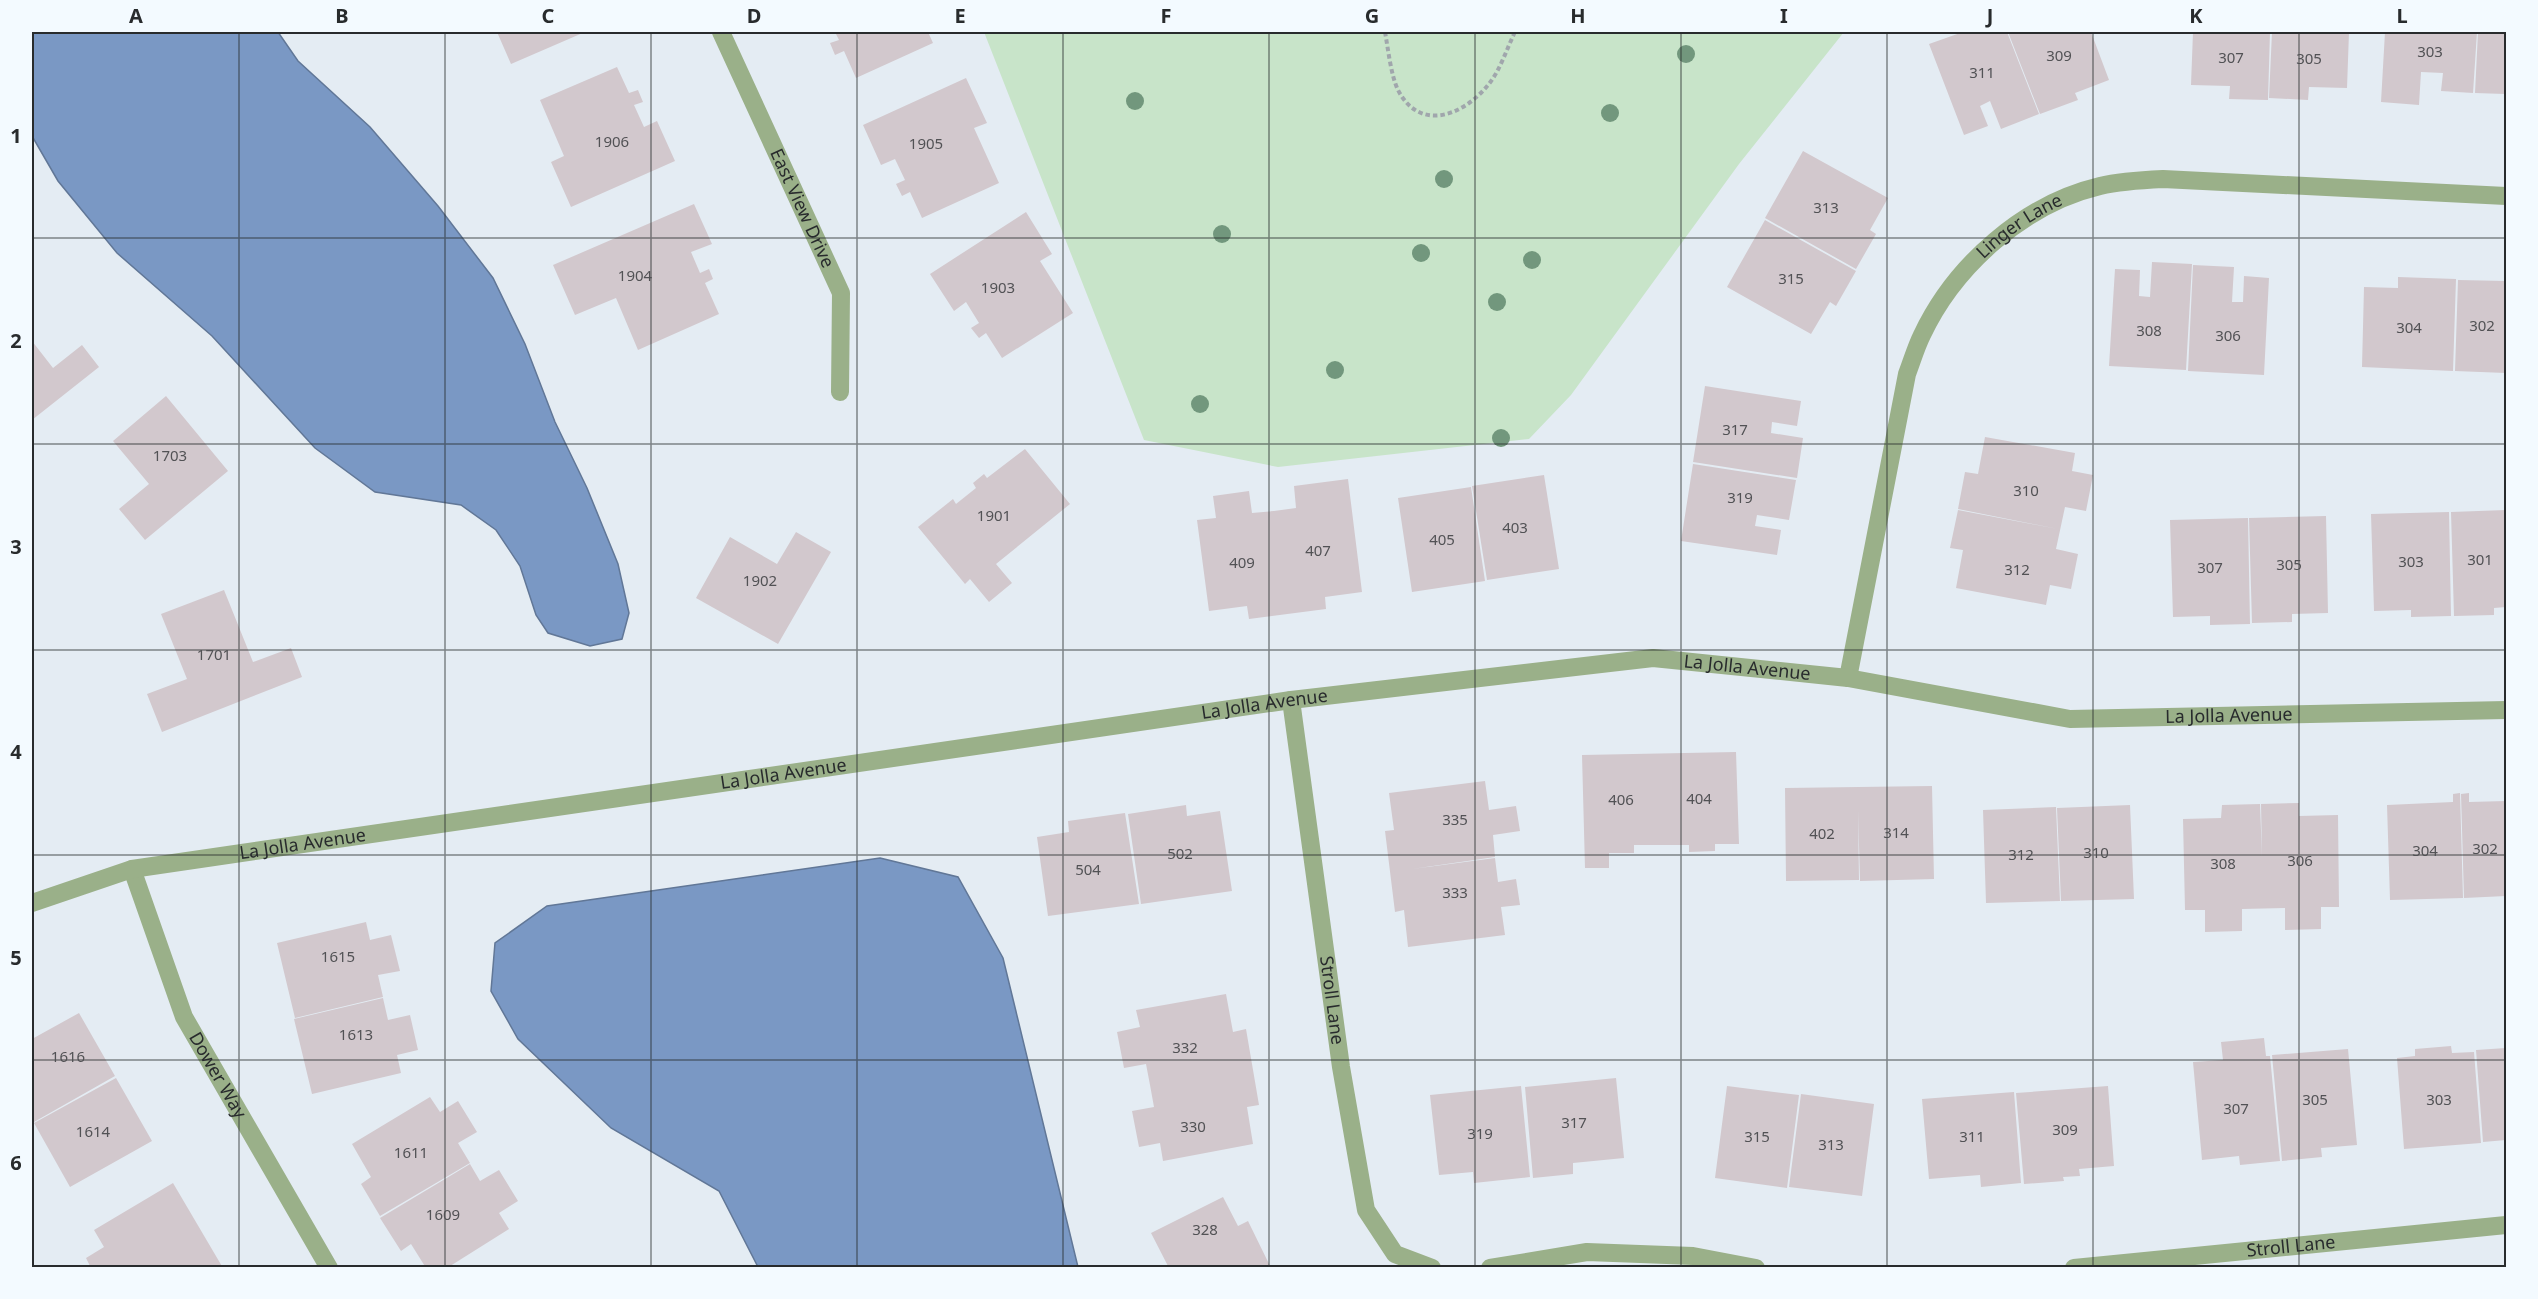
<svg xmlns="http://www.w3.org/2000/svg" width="2538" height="1299" font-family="'Noto Sans',sans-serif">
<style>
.green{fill:#c8e4c9}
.water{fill:#7a98c4;stroke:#617797;stroke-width:1.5}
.building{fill:#d2c8cd}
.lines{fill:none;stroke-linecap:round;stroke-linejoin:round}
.path{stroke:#a0a6ac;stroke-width:4;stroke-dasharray:4.5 3;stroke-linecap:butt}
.minor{stroke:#9ab089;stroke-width:18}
.tree{fill:#72977d}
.grid{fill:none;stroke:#282b2d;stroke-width:1.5;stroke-opacity:0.55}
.labels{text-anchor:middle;stroke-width:6;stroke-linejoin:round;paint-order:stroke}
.number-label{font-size:15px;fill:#525255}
.street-label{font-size:18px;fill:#282b2d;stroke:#f3faff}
.neatline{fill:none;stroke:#282b2d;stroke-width:2}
.grid-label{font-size:20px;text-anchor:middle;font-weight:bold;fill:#282b2d}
</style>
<rect width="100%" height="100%" fill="#e4ecf3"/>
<path class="green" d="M984,32h860l-105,132 -168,231 -42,44 -251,28 -134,-27z"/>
<path class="water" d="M32,32h246l20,29 72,66 68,79 55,72 32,66 30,78 32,66 31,76 11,49 -7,26 -32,7 -42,-13 -12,-18 -16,-49 -24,-36 -35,-25 -86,-13 -60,-44 -103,-112 -95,-83 -59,-72 -26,-45z
M880,858l78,19 45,81 75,309h-320l-39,-76 -108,-63 -93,-89 -27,-48 4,-48 52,-37z"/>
<path class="building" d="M497,32h88l-74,32z
M835,32h93l5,11 -77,35 -12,-27 -9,4 -5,-12 9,-3z
M1963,32h44l32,82 -38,15 -11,-28 -10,5 8,20 -24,9 -35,-91z
M2008,32h83l18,48 -34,13 3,7 -38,14z
M2193,32h77l-2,68 -39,-1 1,-13 -39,-1z
M2272,32h77l-2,56 -38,-1 -1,13 -39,-2z
M2385,32h92l-4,61 -32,-2 2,-18 -22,-1 -2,33 -38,-3z
M2478,32h28l-1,62 -30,-1z
M617,67l12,26 9,-3 5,12 -9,3 10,22 13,-6 18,40 -104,46 -20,-45 13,-6 -24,-56z
M966,78l21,45 -13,5 25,55 -77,35 -12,-26 -8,4 -6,-12 9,-4 -10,-21 -14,6 -18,-40z
M1803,151l85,47 -18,32 6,4 -20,35 -91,-51z
M694,204l18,40 -21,8 9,21 9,-4 4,10 -8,4 14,31 -81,36 -22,-52 -41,17 -22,-50z
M1026,212l26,42 -12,7 33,52 -71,45 -16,-25 -7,5 -8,-10 8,-5 -13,-21 -12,9 -24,-37z
M1765,220l91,51 -20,35 -6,-4 -19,32 -84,-47z
M2152,262l40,2 -6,106 -77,-4 6,-97 25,1 -1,26 11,1z
M2193,265l41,2 -2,35h11l1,-26 25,2 -5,97 -76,-4z
M2398,277l58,2 -3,92 -91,-4 2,-80 34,1z
M2458,280l48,1v92l-51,-2z
M32,341l21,27 29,-23 17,22 -67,53z
M1705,386l96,15 -4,25 -25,-4 -1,11 32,5 -6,40 -104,-16z
M166,396l62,75 -83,69 -26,-31 30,-25 -36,-43z
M1985,437l90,16 -3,18 21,4 -7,36 -21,-4 -9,42 22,5 -7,35 -21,-4 -4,20 -90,-17 7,-38 -13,-2 8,-38 100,19 -100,-20 7,-37 13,2z
M1025,449l45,55 -74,60 16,19 -23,19 -19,-23 -5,5 -47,-57 35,-28 3,5 20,-16 -3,-5 11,-9 3,4z
M1693,464l103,16 -7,40 -32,-5 -2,11 26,4 -4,25 -96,-14z
M1544,475l15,94 -72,11 -15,-94z
M1348,479l14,113 -37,5 1,12 -77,10 -2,-13 -38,5 -12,-91 19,-2 -3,-22 36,-5 3,22 22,-2 22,-3 -2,-22z
M1471,487l14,94 -73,11 -14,-94z
M2506,510v97l-12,1v7l-40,1 -3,-104z
M2449,512l2,104 -40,1v-7l-37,1 -3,-97z
M2326,516l2,97 -36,1v8l-40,1 -3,-105z
M2248,518l2,106 -40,1v-9l-37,1 -3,-97z
M796,532l35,20 -53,92 -82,-46 34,-61 47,27z
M224,590l29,72 38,-14 11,29 -140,55 -15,-38 40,-15 -26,-65z
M1736,752l3,92h-24v7l-26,1v-7h-55v8h-25v15h-24l-3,-113z
M1485,781l4,29 27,-4 4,25 -27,4 2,22 -83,12 83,-11 3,24 18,-3 4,26 -19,2 4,28 -97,12 -4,-37 -9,2 -10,-81 9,-1 -5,-37z
M1932,786l2,93 -74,2 -2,-71 1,70 -73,1 -1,-93z
M2460,793l3,105 -73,2 -3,-95 66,-3v-8z
M2469,793v9l37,-1v95l-42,2 -3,-104z
M2299,803v13l39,-1 1,92h-18v22l-36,1v-22l-43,1v22l-37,1v-22h-20l-2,-91 38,-1 1,-13 38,-1 2,53 -1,-53z
M1186,805l1,11 33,-5 12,80 -91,13 -13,-90z
M2130,805l4,94 -73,2 -4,-93z
M2056,807l4,94 -74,2 -3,-93z
M1125,813l14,91 -91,12 -11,-79 32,-5 -1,-11z
M366,922l4,18 21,-5 9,36 -22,4 5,22 -88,21 -18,-75z
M1226,994l7,38 13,-3 13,76 -12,2 6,37 -90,17 -3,-18 -21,4 -7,-36 22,-4 -4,-22 -4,-21 -22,4 -7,-36 23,-5 -4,-17z
M383,998l5,22 22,-5 8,35 -21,5 4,18 -89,21 -18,-75z
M79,1013l36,63 -81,46 -2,-4v-79z
M2264,1038l2,18h4l10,105 -40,4 -1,-9 -37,4 -9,-98 30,-2 -2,-18z
M2451,1046l1,7 22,-1 7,91 -77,6 -7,-91 18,-2v-7z
M2506,1048v92l-23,2 -7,-92z
M2348,1049l9,96 -36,3 1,9 -40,4 -10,-106z
M116,1078l36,63 -82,46 -36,-64z
M1616,1078l8,80 -51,5v11l-40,4 -8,-91z
M1521,1086l9,91 -56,6 -1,-11 -34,3 -9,-80z
M1727,1086l72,9 -12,93 -72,-10z
M2108,1086l6,80 -35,3 1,7 -17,1 1,4 -40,3 -8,-91z
M2014,1092l7,91 -40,4 -1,-12 -51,4 -7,-80z
M1801,1094l73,10 -12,92 -73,-9z
M430,1097l10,15 18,-11 19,31 -19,11 12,20 -90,53 -19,-32 10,-7 -19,-33z
M470,1164l10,17 19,-11 19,31 -19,12 10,16 -62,39h-21l-15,-24 -10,7 -21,-33z
M173,1183l50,85h-132l-5,-10 18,-11 -10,-17z
M1223,1197l15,29 10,-5 23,47h-102l-18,-35z"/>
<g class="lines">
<path class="path" d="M1385,32c3,16 6,44 13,58 22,43 66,25 90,-5 12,-14 19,-37 27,-53"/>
<g class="minor">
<path id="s1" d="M721,32l120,261 -1,99"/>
<path id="s2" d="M1848,678l59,-304c5,-13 9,-27 15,-39 33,-70 102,-131 178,-149 21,-5 42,-6 63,-7l343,17"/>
<path id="s3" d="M1291,700l50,367 25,143 29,44 37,14"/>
<path id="s4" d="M132,869l52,148 145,251"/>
<path id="s5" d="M32,903l100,-34 1159,-169 362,-42 195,20 222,41 436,-9"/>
<path d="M1490,1268l97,-16 106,4 63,12"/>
<path id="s6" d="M2074,1268l432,-43"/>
</g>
</g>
<g class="tree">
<circle cx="1686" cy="54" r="9"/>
<circle cx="1135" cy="101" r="9"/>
<circle cx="1610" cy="113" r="9"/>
<circle cx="1444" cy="179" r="9"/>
<circle cx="1222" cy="234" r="9"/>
<circle cx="1421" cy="253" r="9"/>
<circle cx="1532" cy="260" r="9"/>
<circle cx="1497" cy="302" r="9"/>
<circle cx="1335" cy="370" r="9"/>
<circle cx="1200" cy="404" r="9"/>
<circle cx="1501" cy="438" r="9"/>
</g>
<path class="grid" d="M239,32v1236M445,32v1236M651,32v1236M857,32v1236M1063,32v1236M1269,32v1236M1475,32v1236M1681,32v1236M1887,32v1236M2093,32v1236M2299,32v1236M32,238h2474M32,444h2474M32,650h2474M32,855h2474M32,1060h2474"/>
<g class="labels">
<g class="number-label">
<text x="2430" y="57">303</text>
<text x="2059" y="61">309</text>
<text x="2231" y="63">307</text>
<text x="2309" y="64">305</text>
<text x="1982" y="78">311</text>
<text x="612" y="147">1906</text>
<text x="926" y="149">1905</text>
<text x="1826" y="213">313</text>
<text x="635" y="281">1904</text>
<text x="1791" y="284">315</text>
<text x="998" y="293">1903</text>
<text x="2482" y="331">302</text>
<text x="2409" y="333">304</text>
<text x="2149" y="336">308</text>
<text x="2228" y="341">306</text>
<text x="1735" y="435">317</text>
<text x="170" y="461">1703</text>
<text x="2026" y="496">310</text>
<text x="1740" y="503">319</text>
<text x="994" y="521">1901</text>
<text x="1515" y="533">403</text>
<text x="1442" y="545">405</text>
<text x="1318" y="556">407</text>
<text x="2480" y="565">301</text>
<text x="2411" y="567">303</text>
<text x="1242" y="568">409</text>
<text x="2289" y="570">305</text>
<text x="2210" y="573">307</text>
<text x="2017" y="575">312</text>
<text x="760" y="586">1902</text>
<text x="214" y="660">1701</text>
<text x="1699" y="804">404</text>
<text x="1621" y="805">406</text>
<text x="1455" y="825">335</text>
<text x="1896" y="838">314</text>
<text x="1822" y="839">402</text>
<text x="2485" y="854">302</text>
<text x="2425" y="856">304</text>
<text x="2096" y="858">310</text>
<text x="1180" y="859">502</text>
<text x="2021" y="860">312</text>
<text x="2300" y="866">306</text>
<text x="2223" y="869">308</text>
<text x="1088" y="875">504</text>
<text x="1455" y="898">333</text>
<text x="338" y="962">1615</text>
<text x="356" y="1040">1613</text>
<text x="1185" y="1053">332</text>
<text x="68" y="1062">1616</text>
<text x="2315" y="1105">305</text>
<text x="2439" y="1105">303</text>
<text x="2236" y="1114">307</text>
<text x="1574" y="1128">317</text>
<text x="1193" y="1132">330</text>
<text x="2065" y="1135">309</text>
<text x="93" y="1137">1614</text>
<text x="1480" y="1139">319</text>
<text x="1757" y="1142">315</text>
<text x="1972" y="1142">311</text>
<text x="1831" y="1150">313</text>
<text x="411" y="1158">1611</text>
<text x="443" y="1220">1609</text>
<text x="1205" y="1235">328</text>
</g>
<g class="street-label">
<text dy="6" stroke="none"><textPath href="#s1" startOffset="194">East View Drive</textPath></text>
<text dy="6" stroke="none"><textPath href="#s2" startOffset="500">Linger Lane</textPath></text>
<text dy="6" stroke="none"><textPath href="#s5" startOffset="1736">La Jolla Avenue</textPath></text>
<text dy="6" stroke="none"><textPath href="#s5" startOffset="1250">La Jolla Avenue</textPath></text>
<text dy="6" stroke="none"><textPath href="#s5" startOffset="2222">La Jolla Avenue</textPath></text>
<text dy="6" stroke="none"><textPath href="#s5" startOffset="764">La Jolla Avenue</textPath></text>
<text dy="6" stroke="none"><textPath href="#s5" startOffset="278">La Jolla Avenue</textPath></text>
<text dy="6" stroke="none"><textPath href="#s3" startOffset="303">Stroll Lane</textPath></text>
<text dy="6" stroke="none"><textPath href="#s4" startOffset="224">Dower Way</textPath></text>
<text dy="6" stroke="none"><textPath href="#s6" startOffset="218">Stroll Lane</textPath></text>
</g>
</g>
<rect width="2538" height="1299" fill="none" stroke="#f3faff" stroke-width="66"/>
<rect x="33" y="33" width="2472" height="1233" class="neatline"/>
<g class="grid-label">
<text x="136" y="23">A</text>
<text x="342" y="23">B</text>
<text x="548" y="23">C</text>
<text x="754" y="23">D</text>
<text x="960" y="23">E</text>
<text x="1166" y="23">F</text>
<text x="1372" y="23">G</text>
<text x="1578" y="23">H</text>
<text x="1784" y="23">I</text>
<text x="1990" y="23">J</text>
<text x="2196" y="23">K</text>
<text x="2402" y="23">L</text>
<text x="16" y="143">1</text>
<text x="16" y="348">2</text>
<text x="16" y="554">3</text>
<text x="16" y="759">4</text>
<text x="16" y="965">5</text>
<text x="16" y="1170">6</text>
</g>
</svg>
